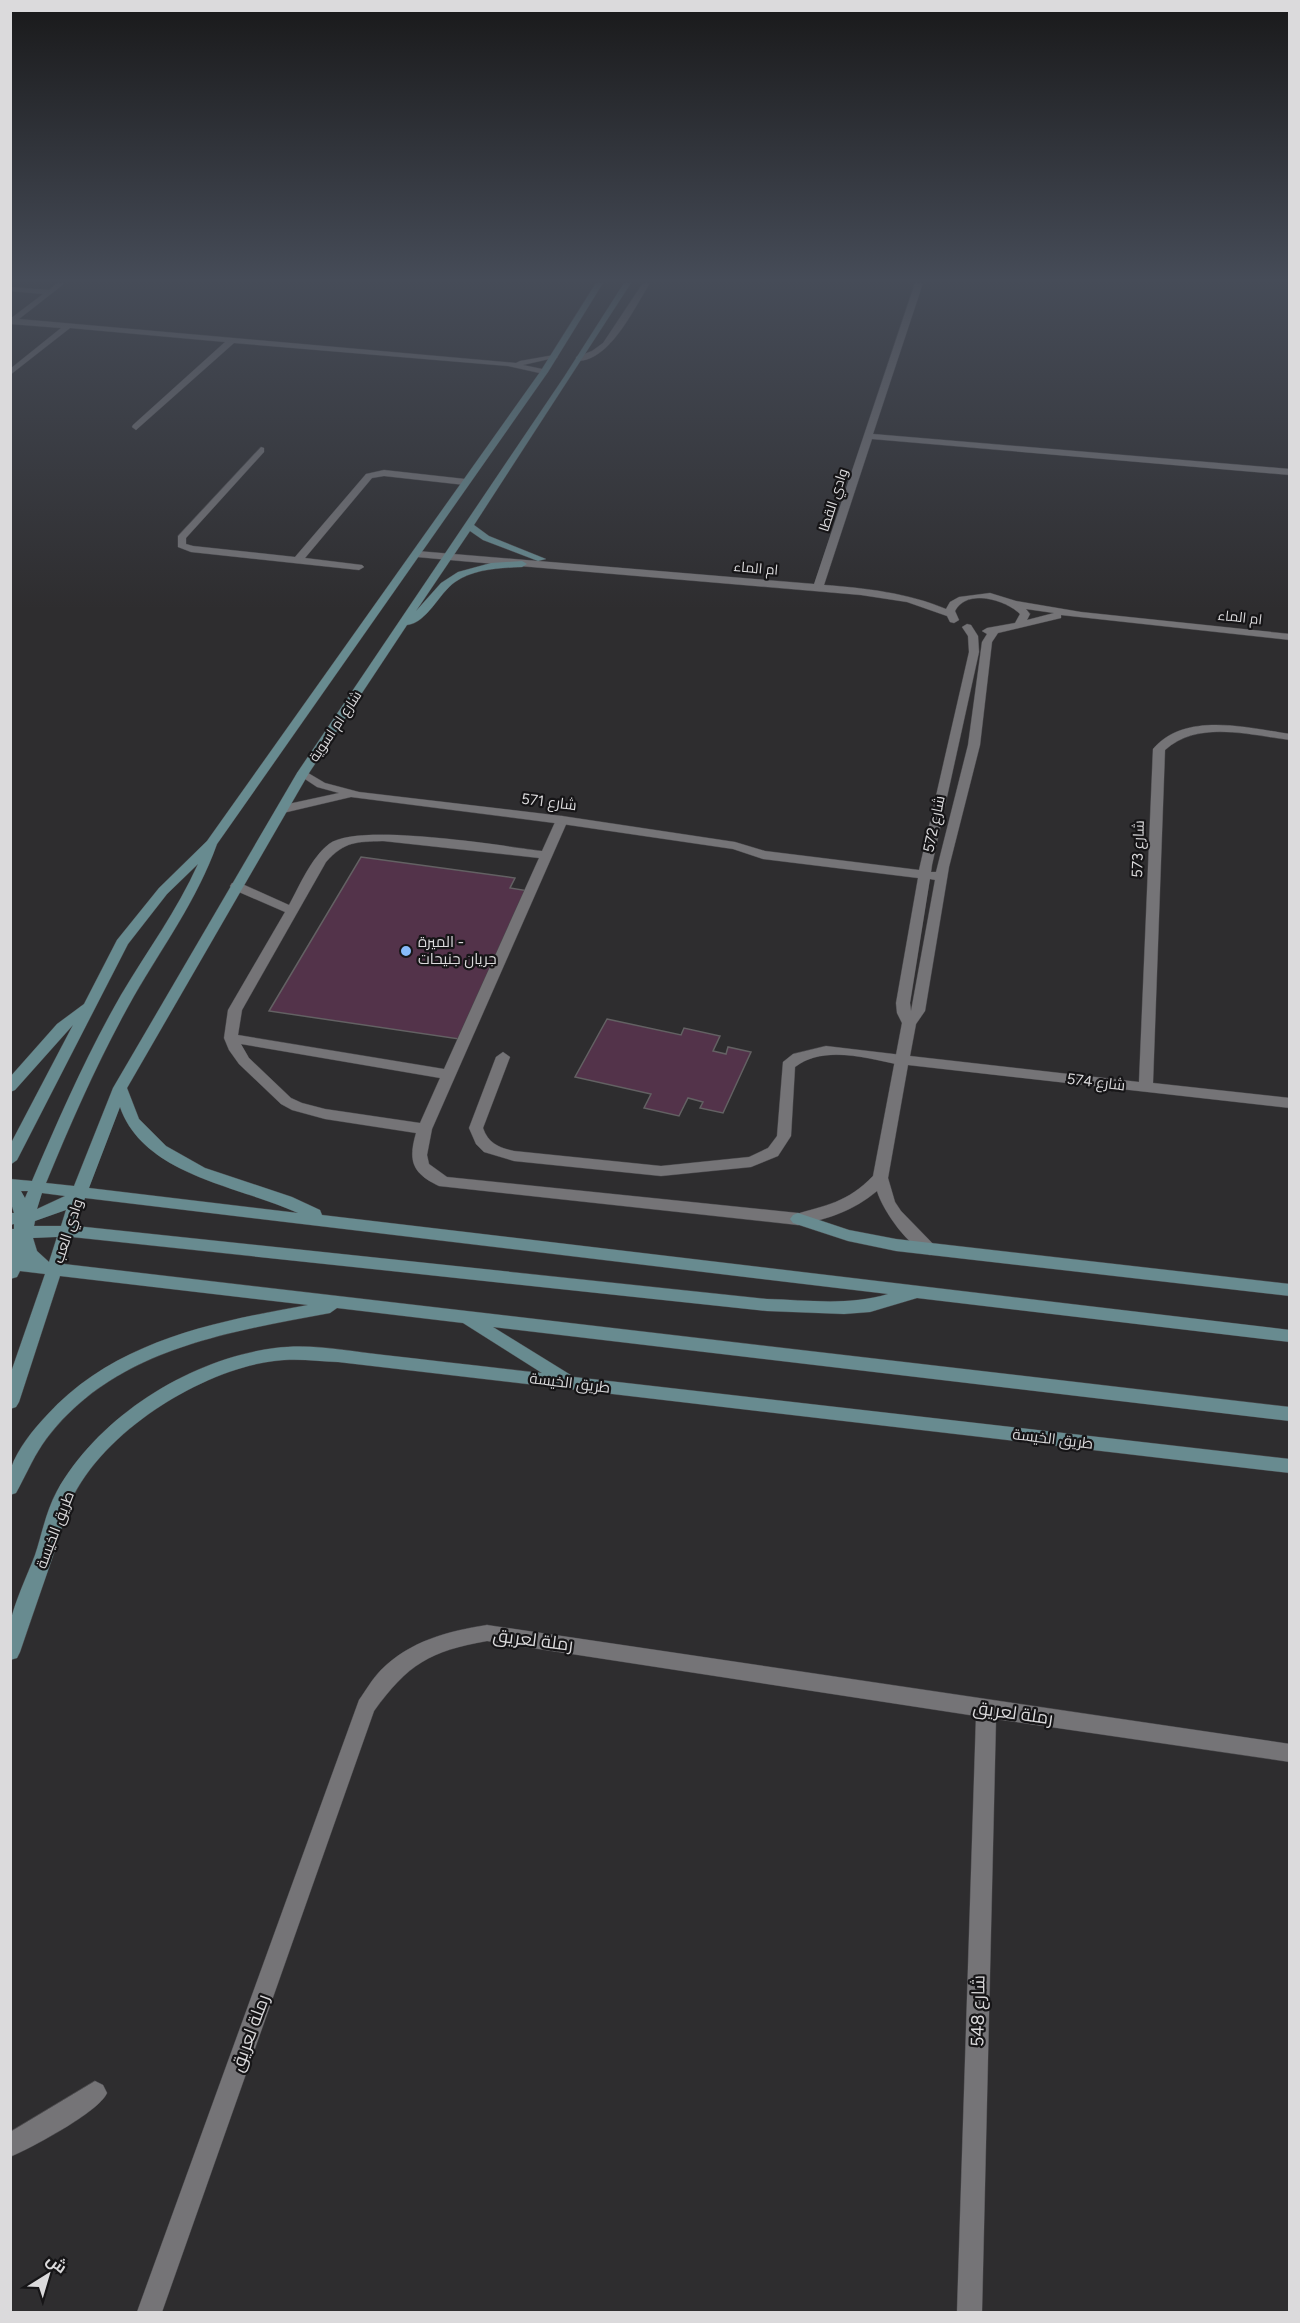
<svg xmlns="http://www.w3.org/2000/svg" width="1300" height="2323" font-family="Figtree,Cairo,sans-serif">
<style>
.building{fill:#53334a;stroke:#636163;stroke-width:1.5}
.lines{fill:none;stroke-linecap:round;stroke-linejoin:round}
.lane-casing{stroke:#49484b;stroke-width:1}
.street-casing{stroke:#49484b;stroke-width:1}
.secondary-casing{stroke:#49484b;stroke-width:1}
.lane{fill:#757477;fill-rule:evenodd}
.street{fill:#757477;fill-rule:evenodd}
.secondary{fill:#688b90;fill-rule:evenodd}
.poi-dot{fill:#87bbfb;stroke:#161517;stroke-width:2}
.labels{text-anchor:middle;stroke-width:4.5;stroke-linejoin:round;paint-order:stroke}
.far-street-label{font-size:14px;fill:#dbdadc;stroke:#161517}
.street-label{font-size:15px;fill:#dbdadc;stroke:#161517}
.poi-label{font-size:15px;fill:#dbdadc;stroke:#161517;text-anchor:start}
.near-street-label{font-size:18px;fill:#dbdadc;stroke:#161517}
</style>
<rect width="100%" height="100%" fill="#2e2d2f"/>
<path class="building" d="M361,857l154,21 -5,10 25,4 -69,148 -197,-29z
M607,1019l74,16 3,-7 36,8 -7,15 13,3 2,-7 23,5 -28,61 -23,-5 3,-6 -15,-4 -9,18 -35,-8 7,-14 -76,-17z"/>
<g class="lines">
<defs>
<path id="lane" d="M562,816l6,4 -136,309 -5,26 2,9 18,13 351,36 5,2 3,4 -3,4 -5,2 -359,-39c-27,-13 -31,-25 -23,-53l-91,-14 -33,-9 -11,-6 -42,-40 -10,-14 -5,-12 4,-28 57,-98 -53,-23 -2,-3 2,-3h8l49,22c11,-20 22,-47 40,-61 30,-22 172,2 213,7l14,-31zM383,841l156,17 -95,211 -206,-34 4,-25 84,-148c19,-21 30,-20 57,-21zM241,1044l199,34 -20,45 -95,-14 -23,-6 -11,-5 -42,-40z
M826,1046l76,9 7,5 -7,5c-33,-6 -78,-21 -107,2l-4,69 -13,20 -27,11 -90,9 -147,-15 -30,-9 -8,-8 -7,-16 27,-71 7,-5 7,5 -27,71c5,15 16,20 31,23l147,15 88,-9 19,-9 9,-12 6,-74 10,-8z
M95,2081l8,4 4,8c-8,19 -76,55 -97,64v-25z"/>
<path id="street" d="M57,283h8l-46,36 497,44 4,-2 34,-6 4,2 -35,8 24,5 1,2 -4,2 -36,-8 -274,-23 -98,87 -4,-3 1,-2 92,-83 -155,-14 -60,47v-6l51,-41 -51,-4v-5l33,-25 -33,-3v-4l39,3z
M643,283h7c-16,25 -40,79 -74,78v-4l16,-6 11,-8z
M915,283h8l-50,151 417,35v6l-418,-36 -48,146c41,3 84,8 122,24l4,-7 9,-5 31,-4 26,8 65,11 209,22v6l-229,-25v3l-63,15 -6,9 -12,103 -31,122 -24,144 -9,13 -6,32 229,26 14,-333c32,-38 95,-21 137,-15v6c-41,-5 -92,-20 -125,10l-12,333 137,15v10l-382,-43 -20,113 7,24 6,9 37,38 -2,4 -6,2c-21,-7 -47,-44 -53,-64 -24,20 -49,28 -79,34l-5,-2 -3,-4 3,-4c33,-10 54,-12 80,-39l29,-153 -5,-10 -1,-10 22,-125 -155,-19 -30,-10 -171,-25 -211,-27 -68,16 -6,-4 2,-3 60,-13 -22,-6 -18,-12 -2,-2 6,-3 22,13 34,9 203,24 173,26 30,9 154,19 50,-218 -1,-16 -6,-9 5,-3 4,1 7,11 1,16 -47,213 -1,7h5l32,-127 14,-103 5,-8 -5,-3 5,-3 28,-5 5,-9c-14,-14 -53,-26 -65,-3l4,9 -5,3 -4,-1 -3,-6 -40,-14 -46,-7 -400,-34 -44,-4 -5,-3 5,-3 397,33zM1026,609l28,4 -27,7 3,-6zM930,879l5,1 -24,131 -1,-8z
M261,447l3,1v4l-78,86v6l7,2 102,11 71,-83 18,-4 81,9 5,3 -5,3 -81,-9 -12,2 -67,80 57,7 2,2 -5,3 -168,-18 -13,-5v-11z
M487,1625l803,119v18l-294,-43 -14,593h-25l19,-596 -489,-75c-57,10 -79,23 -113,70l-212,601h-25l222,-612c7,-10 14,-22 22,-30 29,-29 67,-39 106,-45z"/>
<path id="secondary" d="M596,283h7l-55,89 -331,472c-20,56 -54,102 -83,152 -34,60 -62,124 -88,187l28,3 39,-98 184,-315 267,-396 60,-94h7l-157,242 15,11 57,23 -8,2 -55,-21 -13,-9 -54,80 25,-28 17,-11 33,-9 31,-2 5,3 -5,3c-23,1 -48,2 -67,15 -16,11 -28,41 -48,43l-98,148 -182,315 12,31 27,27 39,22 87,29 28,13 2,5 968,115v12l-373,-44 -47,14 -26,2 -77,-3 -695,-74 -8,27 1226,143v14l-797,-94 81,50 716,82v14l-952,-111c-21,-1 -43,-4 -64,-1 -73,9 -172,71 -203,140 -7,14 -9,29 -14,43 -12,36 -25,72 -37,108l-3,6 -7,2c0,-11 -1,-25 0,-36 4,-21 17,-48 25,-69 7,-21 11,-44 22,-64 42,-75 133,-132 218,-143 36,-5 73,3 109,7 52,6 105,12 158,18l-79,-50 -126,-15 -7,5c-106,20 -221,37 -288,132 -10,15 -17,32 -26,48l-6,2c0,-8 -1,-19 1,-27 7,-20 22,-38 36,-53 68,-74 166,-93 261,-110l-248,-29 -41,126 -3,5 -6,2v-34l35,-101 -25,-3 -3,6 -7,2 2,-39 -2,1v-12h4v-5l-4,1v-12h4l-4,-13v-21l22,2c27,-63 55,-127 89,-186 26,-44 56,-84 77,-131l-31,30 -39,50 -111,216 -7,5v-20l63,-120 -58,65 -5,2v-15l47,-53 27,-20 33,-64 42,-52 48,-47 333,-469zM120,1107c24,69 120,79 178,106l-209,-25zM21,1191h7l-3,7zM42,1193l23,3 -28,13zM85,1198l803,96c-39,12 -81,6 -121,5l-691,-73zM66,1210l-5,16h-27l1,-5zM57,1237l-8,25 -12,-11 -4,-13z
M798,1213l51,17 47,9 394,45v12l-394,-45 -48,-10 -55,-18 -3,-4 3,-4z"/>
</defs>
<use href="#lane" class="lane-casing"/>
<use href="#street" class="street-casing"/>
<use href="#secondary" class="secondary-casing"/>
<use href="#lane" class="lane"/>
<use href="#street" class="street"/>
<use href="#secondary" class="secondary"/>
</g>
<linearGradient id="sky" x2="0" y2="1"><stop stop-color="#19191a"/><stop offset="0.46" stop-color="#464c58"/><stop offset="1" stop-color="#464c58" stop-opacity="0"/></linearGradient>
<rect width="1300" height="609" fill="url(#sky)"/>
<circle class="poi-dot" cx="406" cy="951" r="6"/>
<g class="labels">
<g class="far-street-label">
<text transform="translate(833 500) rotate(-72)" y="5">وادي القطا</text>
<text transform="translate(756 568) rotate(5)" y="5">ام الماء</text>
<text transform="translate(1240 617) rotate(6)" y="5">ام الماء</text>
<text transform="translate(335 726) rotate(-56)" y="5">شارع ام اسوية</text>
</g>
<g class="street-label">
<text transform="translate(549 802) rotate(7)" y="5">شارع 571</text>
<text transform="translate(934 824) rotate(-78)" y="5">شارع 572</text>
<text transform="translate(1138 849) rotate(-88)" y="5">شارع 573</text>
<text transform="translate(1096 1082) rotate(7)" y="5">شارع 574</text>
<text transform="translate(68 1231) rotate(-72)" y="5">وادي العب</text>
<text transform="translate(570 1383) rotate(7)" y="5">طريق الخيسة</text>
<text transform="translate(1053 1439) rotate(7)" y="5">طريق الخيسة</text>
<text transform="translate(55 1530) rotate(-69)" y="5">طريق الخيسة</text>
</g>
<g class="poi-label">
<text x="418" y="947">الميرة -<tspan x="418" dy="17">جريان جنيحات</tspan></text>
</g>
<g class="near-street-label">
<text transform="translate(533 1640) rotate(7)" y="6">رملة لعريق</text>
<text transform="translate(1013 1713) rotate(8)" y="6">رملة لعريق</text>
<text transform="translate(978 2011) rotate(-89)" y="6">شارع 548</text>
<text transform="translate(250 2033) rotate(-70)" y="6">رملة لعريق</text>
</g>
</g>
<rect width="1300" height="2323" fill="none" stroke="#dbdadc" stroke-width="24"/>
<g transform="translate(48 2275) rotate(37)" stroke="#161517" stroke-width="4.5" paint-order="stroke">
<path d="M0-4.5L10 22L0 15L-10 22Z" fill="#dbdadc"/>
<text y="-9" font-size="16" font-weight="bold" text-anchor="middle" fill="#dbdadc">ش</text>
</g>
</svg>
